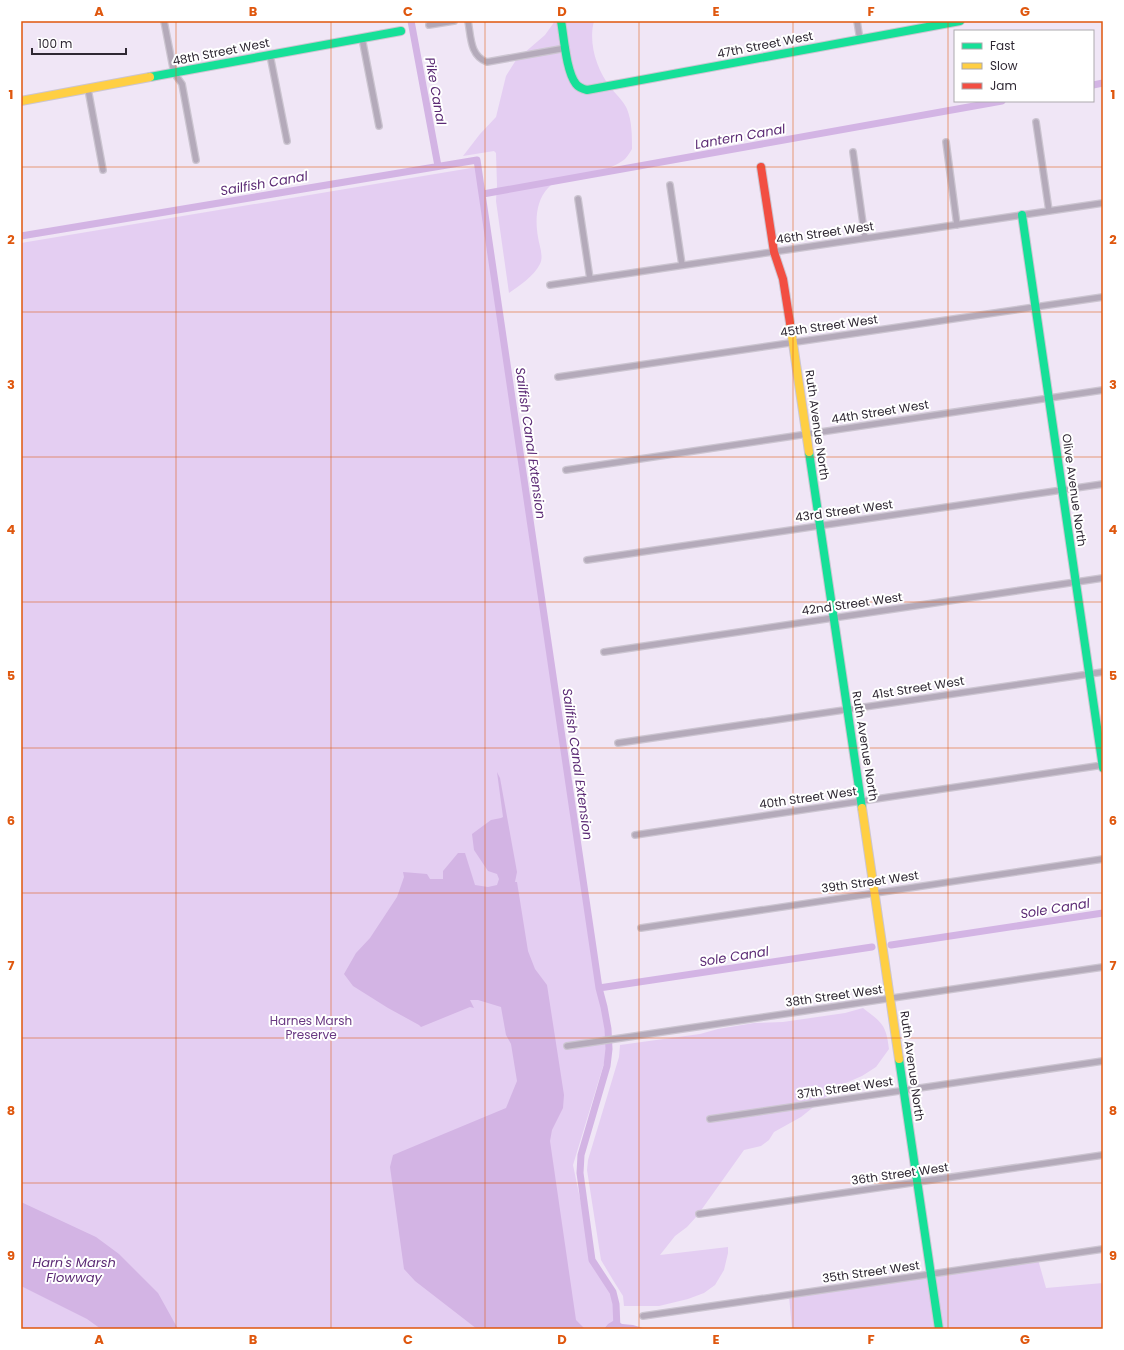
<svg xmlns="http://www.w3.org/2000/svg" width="1124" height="1350" font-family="Poppins,sans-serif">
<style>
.green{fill:#e4cef2}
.water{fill:#d3b4e4}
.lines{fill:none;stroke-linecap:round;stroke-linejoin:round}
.canal{stroke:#d3b4e4;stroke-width:7}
.street-casing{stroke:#ccc5d1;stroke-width:8}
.fast-casing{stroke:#ccc5d1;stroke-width:10}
.slow-casing{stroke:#ccc5d1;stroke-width:10}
.jam-casing{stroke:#ccc5d1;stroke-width:10}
.street{stroke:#b4aaba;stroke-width:5.5}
.fast{stroke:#16e098;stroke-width:8}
.slow{stroke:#ffcf43;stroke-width:8}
.jam{stroke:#f24e42;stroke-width:8}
.grid{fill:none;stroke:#df570e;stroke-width:1;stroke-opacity:0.55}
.labels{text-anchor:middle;stroke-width:4;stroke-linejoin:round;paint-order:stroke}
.street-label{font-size:12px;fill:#2f2833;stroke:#fff}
.park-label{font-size:12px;fill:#693882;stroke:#fff}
.water-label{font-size:13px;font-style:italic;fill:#5c2b75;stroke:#fff}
.neatline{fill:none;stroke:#df570e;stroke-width:1.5}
.grid-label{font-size:13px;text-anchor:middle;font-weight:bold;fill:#df570e}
</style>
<rect width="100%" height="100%" fill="#f0e6f6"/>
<path class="green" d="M555,21h39c-6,23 3,48 16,66 6,7 14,15 17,22 5,12 5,27 5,40 -2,3 -4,7 -7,10 -12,10 -37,16 -52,20 -8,2 -19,1 -25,9 -12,13 -13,32 -10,49 1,8 6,19 2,27 -7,13 -20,21 -31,29l-13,-92 1,-16 -1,-32 -2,-2 -31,5 17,-22 16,-17 10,-41 10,-16 29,-25z
M477,167l131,883 -35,115 20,96 20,37 4,31h-596v-1086z
M863,1008c19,15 23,16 26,41l-13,18 -14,9 -21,9 -40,32 -27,15 -5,8 -8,6 -17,4 -47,66 -10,11 -12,9 -15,19 68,-8v6l-4,17 -9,15 -11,8 -16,6 -29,7h-35l-1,-10 -10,-16 -12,-20 -14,-90 1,-10 31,-103 1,-12 80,-11 18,-5 36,-6 29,-1 62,-9z
M1037,1256l9,32 57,-5v46h-311l-3,-33z"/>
<path class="water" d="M497,772l3,6 17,94 -2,10h2l11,69 7,18 12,16 17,110 -1,13 -11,22 -2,11 26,179 9,9h-108l-62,-48 -11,-12 -14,-102 3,-12 113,-47 11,-27 -6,-37 -5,-9 -5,-28 -23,-7h-8l4,8 -4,-1 -49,20 -2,-2 -31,-17 -35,-22 -9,-12 12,-21 14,-15 27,-41 7,-20 -1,-5 24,2 3,5h13v-8l15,-18h7l10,32 13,2 9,-2 2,-6 -2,-5 -9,-3 -14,-21 -2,-16 19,-14 10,-2 2,-1z
M21,1202l75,35 23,17 39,39 20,36h-77l-14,-10 -66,-33z
M613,1321l6,1 3,2 11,1 13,4h-42l4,-5z"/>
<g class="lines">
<path class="canal" d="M411,21l27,145
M1093,85l10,-2
M483,194l519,-93
M21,236l456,-76 122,828 5,19 4,22 1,20 -2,17 -26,89 -1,18 12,87 21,32 3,12 1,25
M891,945l212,-32
M599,988l273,-41"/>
<defs>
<path id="street" d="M164,21l10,52 8,11 14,76
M468,21c3,16 2,35 19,41l79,-14
M857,21l3,19
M429,25l25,-4
M362,38l17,88
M270,55l17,86
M88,89l15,81
M1036,122l13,89
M946,142l11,83
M853,152l12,86
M670,185l12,80
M578,199l12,80
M550,285l553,-82
M558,377l545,-80
M566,470l537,-80
M587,560l516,-76
M604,652l499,-74
M618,743l485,-71
M635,835l468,-70
M641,928l462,-69
M567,1046l536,-79
M710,1119l393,-58
M699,1214l404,-59
M643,1316l460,-67"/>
<path id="fast" d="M561,21c3,16 5,50 15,63 3,4 7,5 11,6l373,-69
M150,77l251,-46
M1022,215l81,553
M809,452l53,356
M899,1059l40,270"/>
<path id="slow" d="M21,101l129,-24
M790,323l19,129
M862,808l37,251"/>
<path id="jam" d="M761,167l13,85 9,27 7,44"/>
</defs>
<use href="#street" class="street-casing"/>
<use href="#fast" class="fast-casing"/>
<use href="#slow" class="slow-casing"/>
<use href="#jam" class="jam-casing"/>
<use href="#street" class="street"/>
<use href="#fast" class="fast"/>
<use href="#slow" class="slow"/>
<use href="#jam" class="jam"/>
</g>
<path class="grid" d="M176,21v1308M331,21v1308M485,21v1308M639,21v1308M793,21v1308M948,21v1308M21,167h1082M21,312h1082M21,457h1082M21,602h1082M21,748h1082M21,893h1082M21,1038h1082M21,1183h1082"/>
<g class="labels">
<g class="street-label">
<text transform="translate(765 45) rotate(-11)" y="4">47th Street West</text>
<text transform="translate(221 52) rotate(-11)" y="4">48th Street West</text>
<text transform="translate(825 233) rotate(-8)" y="4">46th Street West</text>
<text transform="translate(829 326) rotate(-8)" y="4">45th Street West</text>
<text transform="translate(880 412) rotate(-9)" y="4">44th Street West</text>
<text transform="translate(817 425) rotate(82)" y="4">Ruth Avenue North</text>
<text transform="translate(1074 490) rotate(82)" y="4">Olive Avenue North</text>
<text transform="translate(844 511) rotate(-8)" y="4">43rd Street West</text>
<text transform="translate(852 604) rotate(-8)" y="4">42nd Street West</text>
<text transform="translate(918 688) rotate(-9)" y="4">41st Street West</text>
<text transform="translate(865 746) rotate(81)" y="4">Ruth Avenue North</text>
<text transform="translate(808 798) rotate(-8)" y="4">40th Street West</text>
<text transform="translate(870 882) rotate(-8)" y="4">39th Street West</text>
<text transform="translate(834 996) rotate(-8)" y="4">38th Street West</text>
<text transform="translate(912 1066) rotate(82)" y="4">Ruth Avenue North</text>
<text transform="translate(845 1088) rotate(-8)" y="4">37th Street West</text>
<text transform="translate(900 1174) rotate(-8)" y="4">36th Street West</text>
<text transform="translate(871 1272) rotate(-8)" y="4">35th Street West</text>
</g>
<g class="park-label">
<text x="311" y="1025">Harnes Marsh<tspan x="311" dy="14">Preserve</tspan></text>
</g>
<g class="water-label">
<text transform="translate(436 91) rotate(80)" y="5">Pike Canal</text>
<text transform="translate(740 136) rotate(-10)" y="5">Lantern Canal</text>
<text transform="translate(264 183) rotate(-10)" y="5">Sailfish Canal</text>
<text transform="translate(531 443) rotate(82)" y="5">Sailfish Canal Extension</text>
<text transform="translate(578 764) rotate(82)" y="5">Sailfish Canal Extension</text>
<text transform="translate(1055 908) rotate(-9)" y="5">Sole Canal</text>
<text transform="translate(734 956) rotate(-9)" y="5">Sole Canal</text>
<text x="74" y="1267">Harn's Marsh<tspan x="74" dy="15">Flowway</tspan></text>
</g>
</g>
<rect width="1124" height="1350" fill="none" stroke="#ffffff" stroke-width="44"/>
<rect x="954" y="30" width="140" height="72" fill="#ffffff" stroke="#aca9ad"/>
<rect x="962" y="43" width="20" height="6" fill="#16e098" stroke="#aca9ad"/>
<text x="990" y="50" font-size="12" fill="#2f2833">Fast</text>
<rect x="962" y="63" width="20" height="6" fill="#ffcf43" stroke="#aca9ad"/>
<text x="990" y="70" font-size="12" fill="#2f2833">Slow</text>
<rect x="962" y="83" width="20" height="6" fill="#f24e42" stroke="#aca9ad"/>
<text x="990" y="90" font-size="12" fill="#2f2833">Jam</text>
<path d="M32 48v6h94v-6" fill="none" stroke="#2f2833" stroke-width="2"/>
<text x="38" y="48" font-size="12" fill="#2f2833" stroke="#ffffff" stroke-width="3" paint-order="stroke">100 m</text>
<rect x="22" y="22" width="1080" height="1306" class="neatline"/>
<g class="grid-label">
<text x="99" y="16">A</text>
<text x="253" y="16">B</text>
<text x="408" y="16">C</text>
<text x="562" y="16">D</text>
<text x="716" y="16">E</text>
<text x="871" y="16">F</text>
<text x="1025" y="16">G</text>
<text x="11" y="99">1</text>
<text x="1113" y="99">1</text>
<text x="11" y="244">2</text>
<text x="1113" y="244">2</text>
<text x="11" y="389">3</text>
<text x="1113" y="389">3</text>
<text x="11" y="534">4</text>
<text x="1113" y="534">4</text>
<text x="11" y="680">5</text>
<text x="1113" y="680">5</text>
<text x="11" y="825">6</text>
<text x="1113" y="825">6</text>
<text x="11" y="970">7</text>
<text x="1113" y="970">7</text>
<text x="11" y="1115">8</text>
<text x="1113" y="1115">8</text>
<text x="11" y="1260">9</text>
<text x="1113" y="1260">9</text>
<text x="99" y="1344">A</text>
<text x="253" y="1344">B</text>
<text x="408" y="1344">C</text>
<text x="562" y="1344">D</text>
<text x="716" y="1344">E</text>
<text x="871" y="1344">F</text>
<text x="1025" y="1344">G</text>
</g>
</svg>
